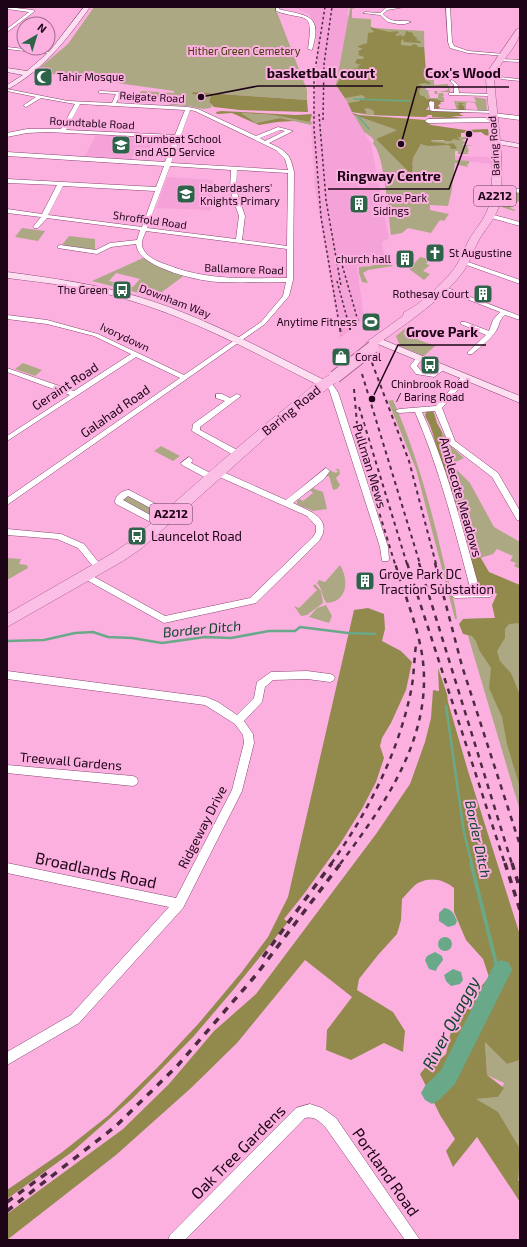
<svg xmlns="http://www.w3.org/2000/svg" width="527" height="1247" font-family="'Exo 2',sans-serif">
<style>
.built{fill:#f4a2d7}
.green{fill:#ada884;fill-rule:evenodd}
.forest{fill:#928a4d}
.water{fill:#69a989}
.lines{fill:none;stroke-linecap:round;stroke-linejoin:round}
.stream-far2{stroke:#69a989;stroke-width:1.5}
.stream-far1{stroke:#69a989;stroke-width:2.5}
.stream{stroke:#69a989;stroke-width:3.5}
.river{fill:#69a989;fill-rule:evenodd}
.street-casing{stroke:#884672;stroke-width:1}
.secondary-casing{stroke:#884672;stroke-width:1}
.primary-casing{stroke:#ab6292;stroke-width:1}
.street{fill:#fff;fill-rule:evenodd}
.secondary{fill:#fddff2;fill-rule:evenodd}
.primary{fill:#fbbfe6;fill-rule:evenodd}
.rail-far3{stroke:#4e2a42;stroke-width:1.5;stroke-dasharray:2.5 2.5;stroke-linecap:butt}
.rail-far2{stroke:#4e2a42;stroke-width:2;stroke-dasharray:4 4;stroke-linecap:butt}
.rail-far1{stroke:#4e2a42;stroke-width:2.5;stroke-dasharray:5.5 5.5;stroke-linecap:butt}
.rail{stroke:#4e2a42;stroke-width:3.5;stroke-dasharray:7 7;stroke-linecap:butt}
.primary-bridge-casing{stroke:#ab6292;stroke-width:14;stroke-linecap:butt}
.primary-bridge{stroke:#fbbfe6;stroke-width:12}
.labels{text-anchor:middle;stroke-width:4;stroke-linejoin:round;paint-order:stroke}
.far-park-label{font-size:11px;fill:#423b08;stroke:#fcb0e0}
.far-poi-label{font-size:11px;fill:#1d0416;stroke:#fcb0e0;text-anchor:start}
.far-street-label{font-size:11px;fill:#1d0416;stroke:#fcb0e0}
.shield{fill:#fcb0e0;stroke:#603853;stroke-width:1}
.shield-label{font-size:12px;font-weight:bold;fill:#1d0416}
.street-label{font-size:13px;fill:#1d0416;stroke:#fcb0e0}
.poi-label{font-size:13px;fill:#1d0416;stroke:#fcb0e0;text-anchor:start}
.water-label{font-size:14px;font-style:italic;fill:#0f442e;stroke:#fcb0e0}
.near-street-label{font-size:16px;fill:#1d0416;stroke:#fcb0e0}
.near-water-label{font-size:17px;font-style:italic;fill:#0f442e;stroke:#fcb0e0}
.leader{fill:none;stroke:#1d0416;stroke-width:1.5}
.callout-dot{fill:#1d0416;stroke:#fcb0e0;stroke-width:1.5}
.callout-label{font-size:14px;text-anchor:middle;font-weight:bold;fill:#1d0416;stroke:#fcb0e0;stroke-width:4;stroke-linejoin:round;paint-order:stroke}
</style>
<rect width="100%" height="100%" fill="#fcb0e0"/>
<path class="built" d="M293,7h56l-2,7 2,4 -13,67 12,18 6,12 17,29 18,95 -6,2 -1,3 3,15 -15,6 -13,1 7,54 -24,18 -25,-150 -4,-63 5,-40 1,-47 -7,-23z
M96,134l59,3 -6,16h-15l-3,8 -47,-3z
M455,156l36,1v7l-36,-4z
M167,177l46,3 -2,30 -55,-2z"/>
<path class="green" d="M94,7h181l32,83v10l-114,-8 18,3 -2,7 3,4 -1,2 -8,1 -14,-3 -19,-1 3,-7 -21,-1v-2l-13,-1 2,-3 33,2v-2l-128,-18 -8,-4 30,-25z
M352,7h6l-6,2v9l19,1v8h14h-14l3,1 50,3 1,48 10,1v-2h3v2h-4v5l14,-1 2,8h4h-15l9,-2v-2l-16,-1 -6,1v2h4l-2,1 2,7h8v-4h-3l-1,-3h3l2,5v-3h4l1,3 -3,1h3v4l-18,-1v17l-57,-2 -17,-3 -4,-9 -12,-18 14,-76z
M474,97l12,2 1,12h-9l-3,-8 -8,-1 -1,2v7h-9l-3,-10 22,1z
M240,113l33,2 39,7 -1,3 -31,-7 -24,5z
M354,115l44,15 -22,9 37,27v-8l8,-14h25l-14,-1 -1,-3 21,1 1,-2h7l-4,-2h11l1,1 -6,2 4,3 -3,1v1h11l-7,1 2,5 -2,2 3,1h-12v-3h-3v9l14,1v3h-2l1,3 -9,-2 -2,1 1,-3h-3l-3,26 -4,17 -18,-1v5l19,4 -5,7 -4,-1 -9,13 -23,-5 -6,5 -11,2c-2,-16 -7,-83 -18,-91l1,-4 -4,-4 -6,-4z
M504,192h16v8l-10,8 6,2 -2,1 -12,-4z
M22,228l23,3 -7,10 -23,-4z
M69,236l26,3v11l-33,-5z
M420,257l10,2 -4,5 4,1 -7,6 7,3 -6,6 -15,-11z
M143,258l10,6 32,11 -30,22 -63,-16zM116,273l24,6 -7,8 -24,-6z
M383,259l10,7 -25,4 -5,3 5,10 -6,-1 -3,-9v-6l12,-1z
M409,325h3l-9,9 32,12 -11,10 -24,-10 -4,-10z
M23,363l19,7 -7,6 -20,-7z
M393,400c23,52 38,107 51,163 4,18 11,37 13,56h-2l-39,-150 -28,-68z
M442,432l9,14 13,12 -13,6 19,19 24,44 26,15v27l-6,-3 2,-3 -6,-2 3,-5 -16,-7 -4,5 -13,4c-6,-11 -9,-19 -12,-32 -2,-13 -10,-25 -13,-38 -4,-12 -4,-39 -13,-48z
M161,446l19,10 -7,5 -19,-10z
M335,469h4l1,5 -4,4 4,7 -3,4 -4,1 -4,-14 -6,1 6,-7 7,3 2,-2z
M312,488l11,4 4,17 -14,2 -16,-7v-3l2,-2 4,2 10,-8 -3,-3z
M127,495l34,18 -5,5 -35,-18z
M7,558l14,1 -2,5 8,1 1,3 -21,12z
M340,565c9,14 8,37 -13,38 -6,-6 -4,-14 -10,-20l2,-3 6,2z
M315,584l6,7 2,12 -16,12 -6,1 -7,-10 5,2 18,-18 -4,-4z
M326,605l6,11 -3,7 -20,-6 8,-9z
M520,617v194l-57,-192z
M485,1041l22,23 13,-4v122l-45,-83 23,-2 6,-14 -17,-8z"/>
<path class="forest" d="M370,27l19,5 9,-1 1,2 -3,1v2l6,-1v2l3,-2 1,-4 7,2v2l5,4 -3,1 5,1 1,2 -17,-1 -1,-3 -2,2v4l10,1 3,-2 3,1 1,2h6l2,24 -1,9 6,3 -3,1 3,2 -5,-3 -8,1 4,2 -3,5 1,4 5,2 1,2h9l10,3h-5l1,2 -3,1 2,3 -3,1 -4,-2 2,-2 -1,-4h-5v5l-3,4h31l2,-2 -2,-2 3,-1 -2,-2h6l-3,2 3,1v5l12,2 -12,-1 -5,2 5,2h-13l17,3 -40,-2h4v-2h-4l-2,2 -52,-2v-4l-6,-3 -4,1 2,2v3l-14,-2 -4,-9 12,-2 -1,-2 7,-1 -4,-3 -17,3 -9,-13c6,-9 11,-16 22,-17l1,-1 -2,-1 4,-1 -6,-2 2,-4h6l1,-2 -6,-2 1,-2 -1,-2 5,-2 -5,-2v-1l9,-3 1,-10 6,-1z
M193,92l114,8 1,12 -68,-2 -26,-3 -5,-5 2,-7 -19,-1z
M221,111l75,4 16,-1 -2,8 -37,-7 -32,-2 15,10 24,-5 14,3 -17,1 -18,3 -27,-12 -15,1 -1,-2z
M352,113l7,2 67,5v2l5,3 34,5 23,-1 1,7 -4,-1 -4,-3 -20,1v4h-4l3,2 -1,1 -6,-1 -1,2h-8l1,-1h-14l1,2 12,1 3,1 6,-1 4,5 -2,1h-4l-1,-3 -2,-1 -20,1 -7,-2 -8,14 -1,17 -36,-36 21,-9 -43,-15z
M432,411l2,2 3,10 5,9v8l10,15 -3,4 7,22 -1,7 13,38 3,15 18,31 31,13v38l-11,1 -4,5v9l-8,13 3,10 11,12 9,22v93l-13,-44 -5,-27 -13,-29 2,-20 -12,-18 -3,-9 -4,-5 -9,-2 -4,-10 4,-5 32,-1 -3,-13 5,-11c-6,-5 -14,-4 -19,-10 -13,-40 -25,-80 -37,-119 -5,-17 -7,-35 -16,-49l1,-4z
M368,608l16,6 1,15 -3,12 19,10 11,11 -6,28 -15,33 -9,15 -2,8 4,12 -8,24 -13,25 -23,37 -36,50 -20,25 4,3 -54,67 -40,47 -61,62 -61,54 -65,47v-9l54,-37 48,-38 48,-47 42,-45 42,-50 27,-36 20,-40 66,-287z
M438,668l9,26 1,8 20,69 52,164v125l-13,4 -22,-22 2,33 17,13 -6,9 -22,2 22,13 22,37 -2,31 2,2v20l-43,-65 -24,30 -7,-16 9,-12 -15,-24 -20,-41 8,-10 9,-2 9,-8 6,-28 10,-16 27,-33 -6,-18 -17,-19 -12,-28v-24c-9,-8 -23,-12 -36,-5 -5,3 -11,11 -16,16l-1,21 -4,14 -19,21 -19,24 -2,11 36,22 12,19 -2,21 -19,-9 -33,17 -25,-10 1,-20 25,-33 -47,-37 -68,83 -46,45 -75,67 -109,85v-26l116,-85 46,-45 45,-53 42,-37 120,-160 34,-50 15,-42 6,-24 2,-28 6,1z"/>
<path class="water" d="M444,908c8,1 10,6 13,13l-2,4 -7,2 -9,-6v-8z
M438 944a7 7 0 1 1 14 0a7 7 0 1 1-14 0Z
M435,952l7,4 1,4 -6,8 -1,3 -7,-2 -4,-9 2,-4z
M453,969l8,3 2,8 -3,4 -9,2 -5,-5 -2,-6z"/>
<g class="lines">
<path class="stream-far2" d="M354,99l56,2
M358,116l11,13"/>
<path class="stream-far1" d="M7,641l37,-1 31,-7 18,-1 15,5 24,1 30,5 43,-6 26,1 38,-7h26l5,-4 48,6 27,1
M446,706l18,127 8,31"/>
<path class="stream" d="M471,863l28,112"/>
<path class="river" d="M502,960l7,3 3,7 -57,114 -16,16 -7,4 -7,-4 -4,-7 4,-7 16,-16 54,-107z"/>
<defs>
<path id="street" d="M7,7l26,3 2,1 -28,21v-3l22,-17 -22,-3z
M276,7h4l-1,2 3,1c28,6 40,6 30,40l-4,-1c6,-41 -2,-27 -32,-38z
M405,7l-18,3 -4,4c11,12 18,4 28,8l-6,2h-7l-10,-2 -8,-7 -17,-2 2,-1 15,1 6,-5z
M446,7h4l2,35 2,4 14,5 36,3 2,2 -38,-3 -18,-5 -2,-6z
M7,47l44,5 2,1 -2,1 -44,-5z
M501,59l19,1v2l-21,-1z
M426,70l66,1 2,1 -2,1 -68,-1z
M488,76l32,3v2l-30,-3h-2z
M452,80l6,5 1,8 31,1 2,1 -2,1 -41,-1v-2h5v-8l-4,-4z
M7,89l61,12 44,2 4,-9 -16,-1 -2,-1 2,-1 19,1 2,1 -5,10 72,4 10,2 58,27 22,-9 15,4 -24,12c17,8 21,10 25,29l-1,108 -4,16 -24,28 -258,181v-7l173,-120 -44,-21 -129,84v-5l63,-41 -63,-23v-4l67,23 57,-37 -37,-18 -47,-12 -40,-5v-4l40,5 51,14 86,41 77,-53 22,-26 3,-14c-22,0 -45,1 -67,0 -21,-1 -60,-11 -76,-25 -4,-3 -6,-8 -7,-13l-25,3 -14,7 -39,-6v-2l2,-1 36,5 14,-7 27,-3 3,-10 -93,-12 -9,10h-4l-1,-1 8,-10 -34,-4v-4l35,5 15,-29 -50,-2v-4l149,8 8,-21 -157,-10v-4l158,10 9,-24 -127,-6 -20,1 -20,4v-4l20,-4h34l14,-25 -34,-6 -15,9 -2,-1v-1l12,-8 -29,-6zM80,104l105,6 -10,25 -109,-5zM190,110l5,1 81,39 9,9 3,11 -117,-7zM280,130l5,1 -20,10 -5,-3zM170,166l61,4 -1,20 9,26 -3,23 -89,-11zM237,170l51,3 -1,73 -45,-6 3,-24 -9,-26zM63,186l92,5 -13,36 -94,-12zM146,231l141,18v29c-44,0 -80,3 -122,-14 -9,-3 -20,-8 -23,-18 -1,-5 2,-10 4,-15z
M430,101l4,1v7l58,2 2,1 -2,1 -60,-2 -2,-1 -1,-7z
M492,113l28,3v4l-30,-4v-2z
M477,118h16l3,2 -3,2 -65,1 -3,-2 3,-2z
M496,186l24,3v4l-26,-4 -1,-1z
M490,214l30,8v4l-32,-9 -1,-1z
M461,261h4l55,19v4l-59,-21z
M441,287h4l75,29v4l-15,-5c-7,6 -5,10 -9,16 -6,9 -16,16 -24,23h-4v-2l18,-17 -25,-11v-2h4l24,9 4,-11 7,-8 -59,-23z
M419,356l3,2 -5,8 4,5 11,2 9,-6h4l1,1 -12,9 -18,-3 -6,-8 7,-9z
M463,375h4l2,2 -27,31 13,33 43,32 22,38v10l-3,-1 -25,-43 -43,-33 -14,-33 -13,1c26,57 41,119 58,179l13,1 1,2 -4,3 -35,1 -4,-3 4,-3 16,-1c-16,-60 -31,-121 -56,-179l-16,1 -4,-2 4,-2 37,-3z
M322,381c9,-1 14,7 17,14l49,152 1,12 -1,2h-6l-2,-14 -49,-152 -2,-6 -8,-6z
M216,394h6l8,4 7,-4 4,2 -41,31v3l41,22v4h-6l-43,-25 1,-7 32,-23 -9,-3z
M189,457l4,3 -2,3 25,13 1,2 -1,2h-6l-28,-15 -1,-2z
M326,468l4,3 -6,8 -31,24c17,8 41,16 26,38l-63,62 -92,20 -81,-45 -1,-2 1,-2h6l76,42 85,-18 63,-61 3,-5v-6l-9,-10 -92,-41 -1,-2 1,-2h6l65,29z
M129,490l44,23 1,2 -1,2h-6l-39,-21 -5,4 40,22 1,2 -1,2 -3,1 -44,-23 -1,-2c0,-7 8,-12 14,-12z
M7,529l54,5 23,10 19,24 -1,2h-6l-18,-22 -21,-9 -50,-4z
M7,671l199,26 12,5 19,13 17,-17 3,-16 14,-10 36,-1 23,3 3,1 2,3 -2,3 -3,1 -23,-3 -34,1 -8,7 -3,15 -18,19 9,13 1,9 -12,48 -59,117 -104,115 -72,42v-13l64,-37 98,-108 -162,-34v-10l169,35 56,-108 12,-47 -1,-8 -8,-11 -30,-19 -198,-26z
M7,765l126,11 4,2 1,3 -1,3 -4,2 -126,-13z
M310,1104l12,4 14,10 84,122h-15l-79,-112c-7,-7 -11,-12 -21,-10l-120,122h-17l2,-5 126,-127z"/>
<path id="secondary" d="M84,7h6c-23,32 -45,61 -80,81l-3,1v-4l16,-10 -16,-3v-4l20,3 22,-19z
M492,139l28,5v4l-28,-5z
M7,272c44,6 89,12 132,25 66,20 127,54 189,85l1,2 -5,3 -4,-1c-61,-31 -122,-65 -188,-85 -40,-13 -83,-18 -125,-23z
M381,339l139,57v7l-142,-59 -2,-2 2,-2z"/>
<path id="primary" d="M517,29h3c0,18 -22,32 -26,50 3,40 11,82 6,122 -2,14 -13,26 -20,37 -6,10 -9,21 -15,31 -21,30 -57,53 -87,75l1,3 -2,2h-8l-3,-6 2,-2 35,-25 1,-4c14,-5 44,-33 52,-46 6,-9 9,-19 14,-28 7,-11 18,-23 20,-37 6,-40 -1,-82 -4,-122l2,-8z
M335,373l4,1 2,3 -2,3 -57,43 -140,125 -19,13 -116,66v-13l106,-61 19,-13c53,-46 105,-94 160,-137 12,-9 29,-26 43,-30z"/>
</defs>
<use href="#street" class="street-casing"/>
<use href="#secondary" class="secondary-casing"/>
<use href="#primary" class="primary-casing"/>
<use href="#street" class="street"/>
<use href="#secondary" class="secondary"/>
<use href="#primary" class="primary"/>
<path class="rail-far3" d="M325,7l-11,69v52l7,89 19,112
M319,114l7,86 15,86
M323,120l1,-56 8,-57
M341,261l17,60
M337,281l13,48"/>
<path class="rail-far2" d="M340,328l1,8
M350,328v2
M369,355l40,106 27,103
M362,374l58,190
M354,389l5,58 36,117
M359,407l48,157"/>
<path class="rail-far1" d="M407,563l98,301
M419,563l93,301
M435,563l27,103 58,179
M331,864c37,-52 67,-110 80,-173 3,-15 3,-31 5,-46
M340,864c47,-62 99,-136 80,-220 -6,-27 -17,-54 -25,-81"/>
<path class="rail" d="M505,863l15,47
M512,863l8,26
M263,957l69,-94
M7,1202l40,-29
M7,1211l109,-85 62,-61 78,-90 85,-112"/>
<defs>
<path id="primary-bridge" d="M335,377l38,-30"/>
</defs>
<use href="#primary-bridge" class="primary-bridge-casing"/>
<use href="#primary-bridge" class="primary-bridge"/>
</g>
<defs>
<symbol id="mosque-square" viewBox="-11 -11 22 22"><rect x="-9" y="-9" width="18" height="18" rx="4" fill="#2c6349" stroke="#fcb0e0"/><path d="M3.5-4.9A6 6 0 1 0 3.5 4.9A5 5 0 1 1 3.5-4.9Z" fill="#fff"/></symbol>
<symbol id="school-square" viewBox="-11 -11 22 22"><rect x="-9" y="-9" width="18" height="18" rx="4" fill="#2c6349" stroke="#fcb0e0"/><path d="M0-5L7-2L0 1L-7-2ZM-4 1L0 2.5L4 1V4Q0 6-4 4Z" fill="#fff"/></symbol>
<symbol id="building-square" viewBox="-11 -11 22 22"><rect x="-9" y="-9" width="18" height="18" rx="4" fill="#2c6349" stroke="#fcb0e0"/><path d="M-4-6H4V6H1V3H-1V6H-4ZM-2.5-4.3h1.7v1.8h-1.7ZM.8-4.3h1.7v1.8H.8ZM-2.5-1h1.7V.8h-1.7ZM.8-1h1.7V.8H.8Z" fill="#fff"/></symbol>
<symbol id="church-square" viewBox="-11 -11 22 22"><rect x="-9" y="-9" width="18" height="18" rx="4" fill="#2c6349" stroke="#fcb0e0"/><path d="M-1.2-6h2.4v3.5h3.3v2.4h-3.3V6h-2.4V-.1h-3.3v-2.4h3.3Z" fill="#fff"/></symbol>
<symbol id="bus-square" viewBox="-11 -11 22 22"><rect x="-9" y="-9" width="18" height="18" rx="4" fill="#2c6349" stroke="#fcb0e0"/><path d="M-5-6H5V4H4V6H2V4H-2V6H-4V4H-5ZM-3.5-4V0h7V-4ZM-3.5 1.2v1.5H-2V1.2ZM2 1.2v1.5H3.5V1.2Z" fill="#fff"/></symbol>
<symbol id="stadium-square" viewBox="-11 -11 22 22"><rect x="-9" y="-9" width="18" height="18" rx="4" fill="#2c6349" stroke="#fcb0e0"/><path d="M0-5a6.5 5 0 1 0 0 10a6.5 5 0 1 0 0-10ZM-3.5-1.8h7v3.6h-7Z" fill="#fff"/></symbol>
<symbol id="shop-square" viewBox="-11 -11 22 22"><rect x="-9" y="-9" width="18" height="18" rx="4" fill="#2c6349" stroke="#fcb0e0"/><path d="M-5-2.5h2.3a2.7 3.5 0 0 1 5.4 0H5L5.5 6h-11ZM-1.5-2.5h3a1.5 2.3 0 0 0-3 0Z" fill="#fff"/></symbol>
</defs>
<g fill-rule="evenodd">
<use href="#mosque-square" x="32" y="66" width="22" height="22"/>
<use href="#school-square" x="110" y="134" width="22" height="22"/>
<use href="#school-square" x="175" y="183" width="22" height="22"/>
<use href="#building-square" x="348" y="193" width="22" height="22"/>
<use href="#church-square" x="424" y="242" width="22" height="22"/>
<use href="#building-square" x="394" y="248" width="22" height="22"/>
<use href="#bus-square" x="111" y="279" width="22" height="22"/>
<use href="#building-square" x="472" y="283" width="22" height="22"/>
<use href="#stadium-square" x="360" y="311" width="22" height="22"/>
<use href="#shop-square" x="330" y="346" width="22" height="22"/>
<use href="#bus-square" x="419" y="354" width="22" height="22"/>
<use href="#bus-square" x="126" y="525" width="22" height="22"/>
<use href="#building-square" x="354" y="570" width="22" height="22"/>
</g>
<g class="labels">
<g class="far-park-label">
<text x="244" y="55">Hither Green Cemetery</text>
</g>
<g class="far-poi-label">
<text x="57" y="81">Tahir Mosque</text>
<text x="135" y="143">Drumbeat School<tspan x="135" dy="13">and ASD Service</tspan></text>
<text x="200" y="192">Haberdashers'<tspan x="200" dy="13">Knights Primary</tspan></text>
<text x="373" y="202">Grove Park<tspan x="373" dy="13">Sidings</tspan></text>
<text x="449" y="257">St Augustine</text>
<text x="391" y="263" text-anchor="end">church hall</text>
<text x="108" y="294" text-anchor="end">The Green</text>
<text x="469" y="298" text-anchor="end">Rothesay Court</text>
<text x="357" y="326" text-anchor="end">Anytime Fitness</text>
<text x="355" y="361">Coral</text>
<text x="430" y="388" text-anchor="middle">Chinbrook Road<tspan x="430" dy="13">/ Baring Road</tspan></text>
</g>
<g class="far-street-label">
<text transform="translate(152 97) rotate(3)" y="4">Reigate Road</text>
<text transform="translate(92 123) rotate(3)" y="4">Roundtable Road</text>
<text transform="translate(494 146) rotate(-94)" y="4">Baring Road</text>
<text transform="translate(150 220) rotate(8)" y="4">Shroffold Road</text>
<text transform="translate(244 269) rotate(2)" y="4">Ballamore Road</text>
<text transform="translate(175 301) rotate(21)" y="4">Downham Way</text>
<text transform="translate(125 337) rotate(25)" y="4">Ivorydown</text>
</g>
<g class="shield">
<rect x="474" y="186" width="42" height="20" rx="3"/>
<rect x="150" y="504" width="42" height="20" rx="3"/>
</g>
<g class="shield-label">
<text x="495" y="200">A2212</text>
<text x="171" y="518">A2212</text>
</g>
<g class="street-label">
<text transform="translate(65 386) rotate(-33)" y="5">Geraint Road</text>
<text transform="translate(291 410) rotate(-39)" y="5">Baring Road</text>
<text transform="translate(115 411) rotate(-35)" y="5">Galahad Road</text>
<text transform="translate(370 466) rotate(73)" y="5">Pullman Mews</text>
<text transform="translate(461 497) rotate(74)" y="5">Amblecote Meadows</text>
<text transform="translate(71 761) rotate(5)" y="5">Treewall Gardens</text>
<text transform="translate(202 827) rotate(-63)" y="5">Ridgeway Drive</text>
</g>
<g class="poi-label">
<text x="151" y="541">Launcelot Road</text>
<text x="379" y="579">Grove Park DC<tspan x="379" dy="15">Traction Substation</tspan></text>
</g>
<g class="water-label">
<text transform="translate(202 629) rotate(-5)" y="5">Border Ditch</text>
<text transform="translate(478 839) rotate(78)" y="5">Border Ditch</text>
</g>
<g class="near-street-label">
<text transform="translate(96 870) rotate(12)" y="6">Broadlands Road</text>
<text transform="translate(238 1152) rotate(-45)" y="6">Oak Tree Gardens</text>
<text transform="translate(386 1172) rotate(55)" y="6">Portland Road</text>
</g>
<g class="near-water-label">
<text transform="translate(451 1023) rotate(-62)" y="6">River Quaggy</text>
</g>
</g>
<path class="leader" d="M201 97L258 86H383M401 144L417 87H509M469 134L449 189H328M372 399L398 345H486"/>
<g class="callout-dot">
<circle cx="201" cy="97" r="4"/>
<circle cx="401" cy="144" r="4"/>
<circle cx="469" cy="134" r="4"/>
<circle cx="372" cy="399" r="4"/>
</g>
<g class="callout-label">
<text x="321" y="78">basketball court</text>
<text x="463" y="78">Cox's Wood</text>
<text x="389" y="181">Ringway Centre</text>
<text x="442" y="337">Grove Park</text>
</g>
<rect width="527" height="1247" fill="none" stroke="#1d0416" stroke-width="16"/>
<g transform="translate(36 36) rotate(38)"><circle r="19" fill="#fcb0e0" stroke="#a36b8f"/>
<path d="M0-3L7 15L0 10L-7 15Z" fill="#2c6349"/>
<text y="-6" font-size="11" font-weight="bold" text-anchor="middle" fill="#1d0416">N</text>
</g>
</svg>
